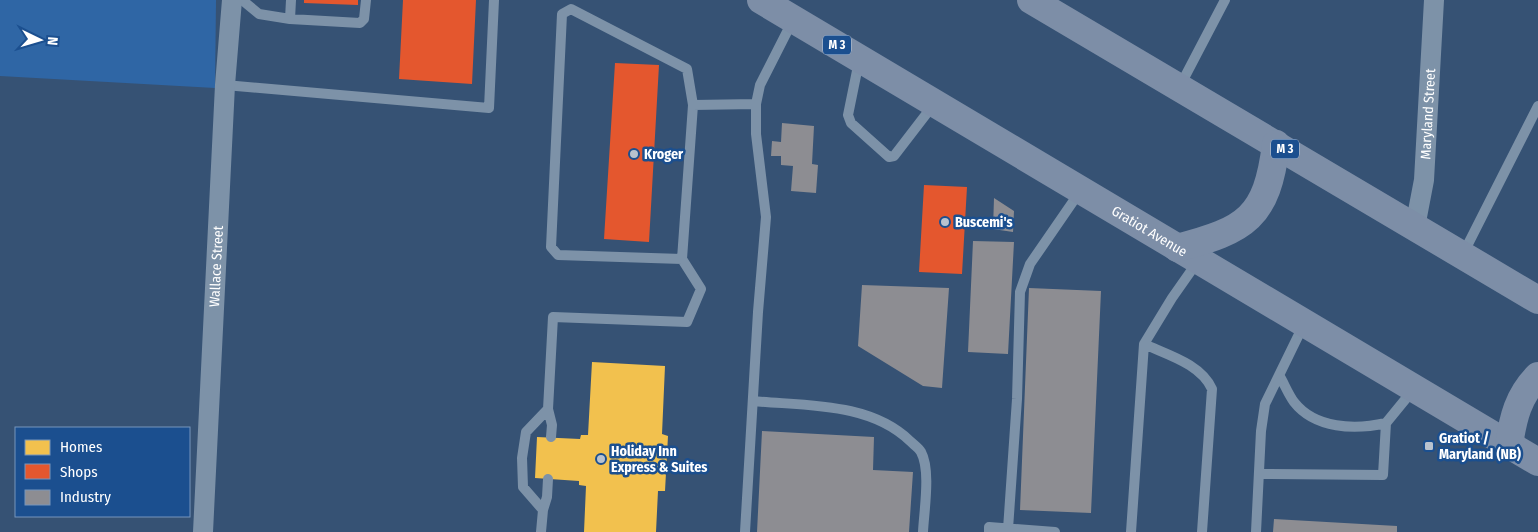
<svg xmlns="http://www.w3.org/2000/svg" width="1538" height="532" font-family="'Fira Sans Condensed',sans-serif">
<style>
.green{fill:#2f66a5}
.homes{fill:#f2c14e}
.shops{fill:#e4572e}
.industry{fill:#8d8d92}
.lines{fill:none;stroke-linecap:round;stroke-linejoin:round}
.service{stroke:#7d92a8;stroke-width:10}
.minor{stroke:#7d92a8;stroke-width:20}
.primary{stroke:#7d8ea7;stroke-width:28}
.poi-dot{fill:#b9c2ce;stroke:#1b4f8f;stroke-width:2}
.labels{text-anchor:middle;stroke-width:5;stroke-linejoin:round;paint-order:stroke}
.shield{fill:#1b4f8f;stroke:#bbcadd;stroke-width:1}
.shield-label{font-size:12px;font-weight:bold;fill:#fff}
.street-label{font-size:14px;fill:#fff;stroke:#1b4f8f}
.poi-label{font-size:14px;font-weight:bold;fill:#fff;stroke:#1b4f8f;text-anchor:start}
</style>
<rect width="100%" height="100%" fill="#365274"/>
<path class="green" d="M0,0h216l-1,88 -215,-12z"/>
<path class="homes" d="M592,362l73,4 -3,68 6,2 -3,55h-7l-2,41h-72l2,-46 -7,-1v-4l-44,-3 2,-41 43,2 1,-4h7z"/>
<path class="shops" d="M304,0h54v5l-54,-2z
M403,0h73l-4,84 -73,-5z
M615,63l44,2 -10,177 -45,-3z
M924,185l43,2 -5,87 -43,-2z"/>
<path class="industry" d="M782,123l32,3 -2,38 6,1 -2,28 -25,-2 2,-25 -12,-1v-9h-10l1,-15 9,1z
M994,198l20,13 -1,21 -20,-3z
M973,241l41,1 -6,112 -40,-2z
M862,285l87,3 -7,100 -19,-2 -65,-40z
M1029,288l72,3 -10,222 -71,-3z
M762,431l112,6 -1,33 40,2 -4,60h-152z
M1274,519l123,7v6h-124z"/>
<g class="lines">
<path class="service" d="M242,0l17,14 31,5
M291,0l-1,19 70,4 4,-4 2,-19
M859,61l-11,54 3,8 38,34 5,-1 40,-52
M225,85l264,23 5,-108
M1180,86l45,-86
M693,105l-11,154 -124,-4 -7,-8 11,-233 9,-5 116,60 6,36 63,-1
M1463,254l75,-148
M1144,344l28,-46 26,-37
M1279,375c5,8 9,19 15,27 21,27 61,28 92,21
M753,401c52,5 117,1 157,40 3,3 9,7 11,11 10,18 3,59 2,80
M548,409l4,16 -1,12
M1259,474l124,1 3,-52 27,-33
M543,510l4,-13 1,-18
M1008,529l9,-130 3,-107 10,-28 51,-74
M541,532l2,-22 -20,-23 -1,-29 4,-26 22,-23 5,-92 134,5 14,-33 -19,-30
M745,532l13,-220 8,-95 -10,-83v-30l4,-19 33,-65
M989,532v-5l66,5
M1131,532l13,-188c24,11 57,20 68,45l-10,143
M1256,532l5,-101 4,-27 39,-80"/>
<g class="minor">
<path id="s1" d="M1415,227l9,-47 10,-180"/>
<path id="s2" d="M203,532l22,-447 7,-85"/>
</g>
<g class="primary">
<path id="s3" d="M761,0l777,462"/>
<path d="M1031,0l507,300"/>
<path d="M1177,248c69,-18 90,-30 99,-104"/>
<path d="M1509,445c4,-27 9,-49 29,-69"/>
</g>
</g>
<g class="poi-dot">
<circle cx="634" cy="154" r="5"/>
<circle cx="945" cy="222" r="5"/>
<rect x="1424" y="441" width="10" height="10" rx="2.5"/>
<circle cx="601" cy="459" r="5"/>
</g>
<g class="labels">
<g class="shield">
<rect x="823" y="35.5" width="28" height="19" rx="4"/>
<rect x="1271" y="139.5" width="28" height="19" rx="4"/>
</g>
<g class="shield-label">
<text x="837" y="49">M 3</text>
<text x="1285" y="153">M 3</text>
</g>
<g class="street-label">
<text dy="5" stroke="none"><textPath href="#s1" startOffset="114">Maryland Street</textPath></text>
<text dy="5" stroke="none"><textPath href="#s3" startOffset="452">Gratiot Avenue</textPath></text>
<text dy="5" stroke="none"><textPath href="#s2" startOffset="266">Wallace Street</textPath></text>
</g>
<g class="poi-label">
<text x="644" y="159">Kroger</text>
<text x="955" y="227">Buscemi's</text>
<text x="1439" y="443">Gratiot /<tspan x="1439" dy="16">Maryland (NB)</tspan></text>
<text x="611" y="456">Holiday Inn<tspan x="611" dy="16">Express &amp; Suites</tspan></text>
</g>
</g>
<rect x="15" y="427" width="175" height="90" fill="#1b4f8f" stroke="#7695bc"/>
<rect x="25" y="440" width="25" height="15" fill="#f2c14e" stroke="#7695bc"/>
<text x="60" y="452" font-size="15" fill="#ffffff">Homes</text>
<rect x="25" y="464" width="25" height="15" fill="#e4572e" stroke="#7695bc"/>
<text x="60" y="477" font-size="15" fill="#ffffff">Shops</text>
<rect x="25" y="490" width="25" height="15" fill="#8d8d92" stroke="#7695bc"/>
<text x="60" y="502" font-size="15" fill="#ffffff">Industry</text>
<g transform="translate(40 40) rotate(95)" stroke="#1b4f8f" stroke-width="4" paint-order="stroke">
<path d="M0-4L9 19L0 12L-9 19Z" fill="#ffffff"/>
<text y="-8" font-size="14" font-weight="bold" text-anchor="middle" fill="#ffffff">N</text>
</g>
</svg>
